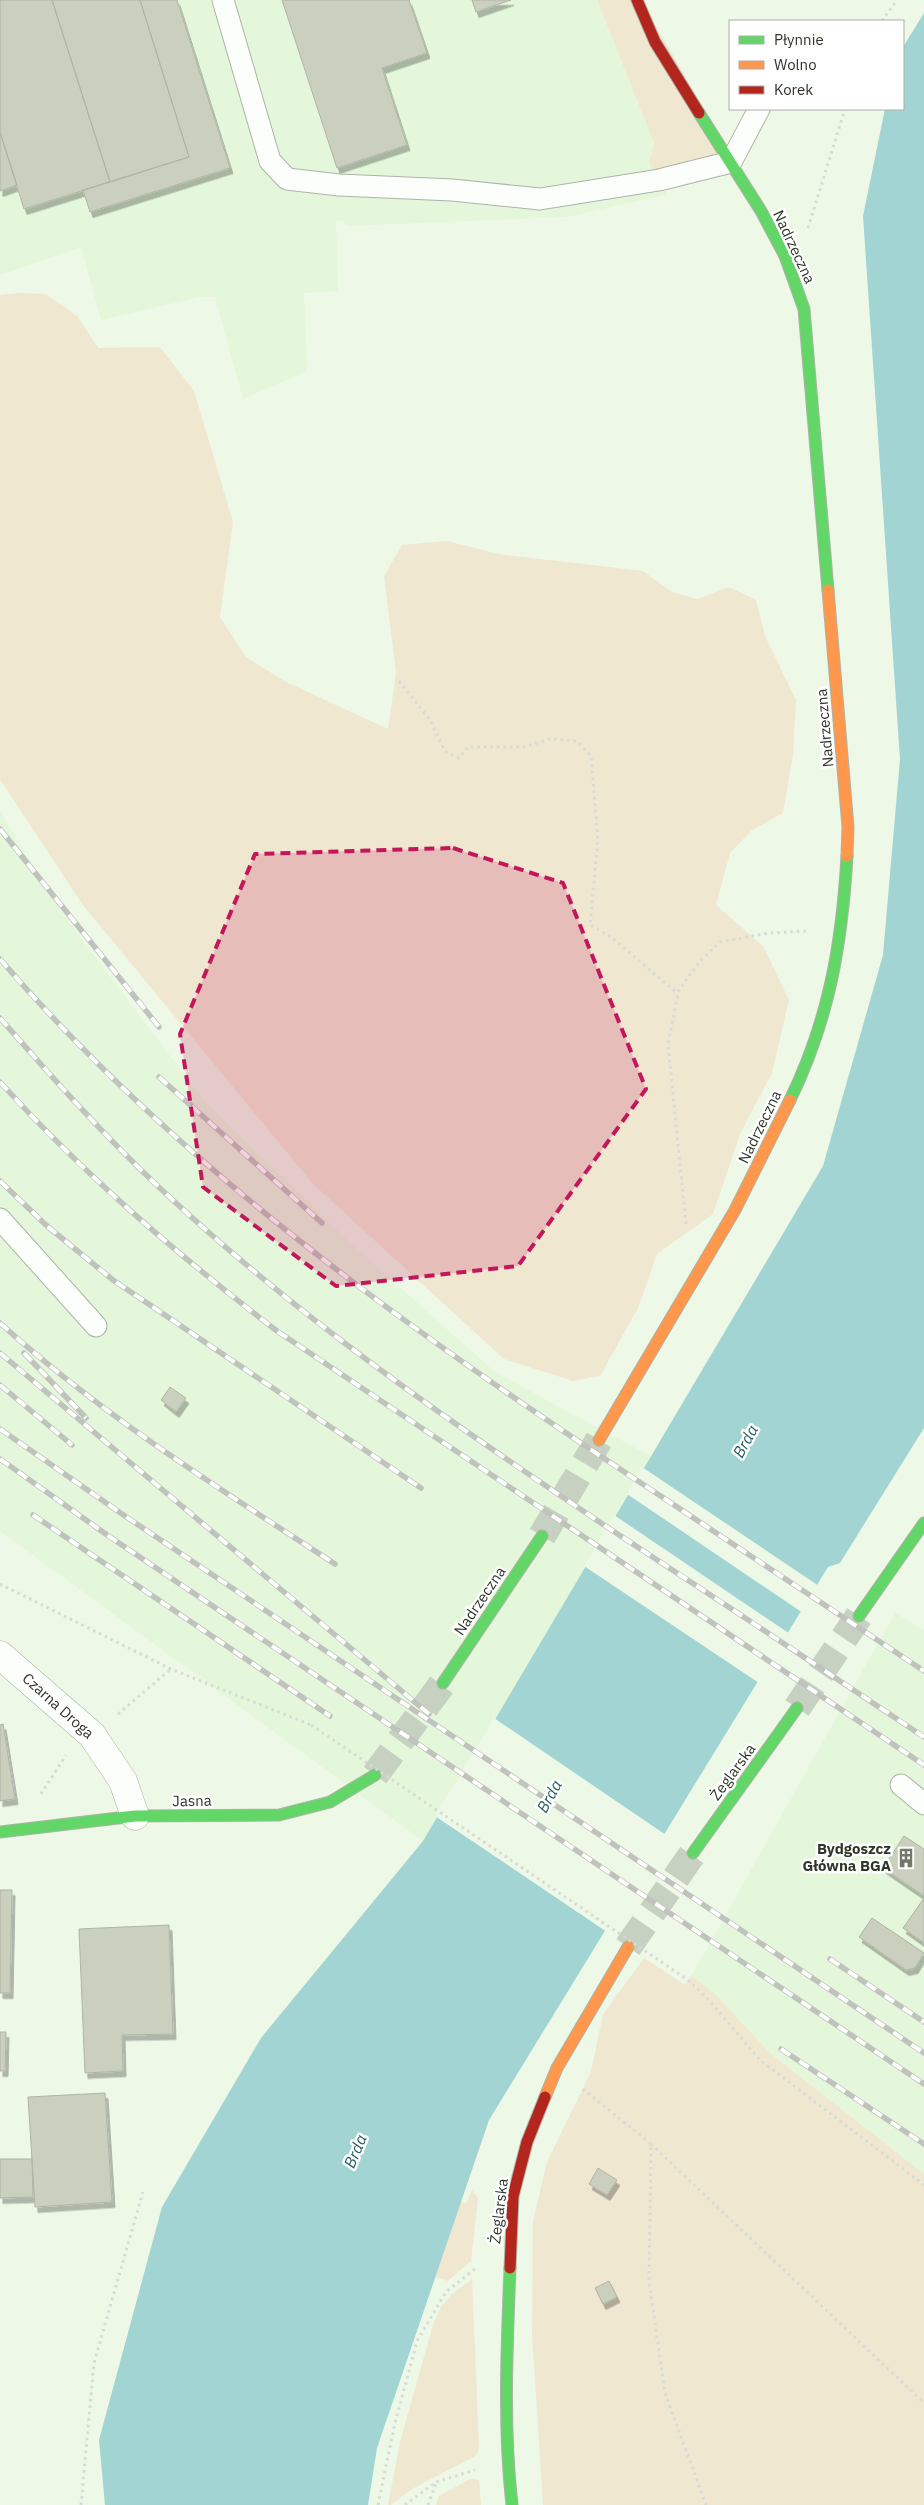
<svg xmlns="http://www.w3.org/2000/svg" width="924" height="2505" font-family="'IBM Plex Sans',sans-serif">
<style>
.built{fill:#e5f7da}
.green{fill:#f0e7d1}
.water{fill:#a1d4d2}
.pier{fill:#edf8e7}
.building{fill:#cbcfbd;stroke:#b0b4a7;filter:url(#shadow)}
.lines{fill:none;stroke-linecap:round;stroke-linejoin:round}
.secondary-tunnel{stroke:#c7d1c1;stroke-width:28;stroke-dasharray:28 14;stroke-linecap:butt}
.lane-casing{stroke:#acb4a7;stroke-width:23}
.street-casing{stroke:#acb4a7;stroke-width:29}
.fast-casing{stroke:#acb4a7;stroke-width:13}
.slow-casing{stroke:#acb4a7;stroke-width:13}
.jam-casing{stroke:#acb4a7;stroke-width:13}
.path{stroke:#d7dad5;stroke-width:3;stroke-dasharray:2.5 4;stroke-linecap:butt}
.lane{stroke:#fcfefb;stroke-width:21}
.street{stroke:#fcfefb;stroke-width:28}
.fast{stroke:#63d668;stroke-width:11}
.slow{stroke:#ff974d;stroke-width:11}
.jam{stroke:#b3261e;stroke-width:11}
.rail-casing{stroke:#bfc2bd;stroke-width:5.5}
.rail{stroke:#fff;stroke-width:4;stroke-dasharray:11;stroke-linecap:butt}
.path-bridge{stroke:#d7dad5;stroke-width:3;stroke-dasharray:2.5 4;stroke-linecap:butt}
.marked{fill:#c2185b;fill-opacity:0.2;stroke:#c2185b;stroke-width:4;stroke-dasharray:10 6;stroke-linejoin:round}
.labels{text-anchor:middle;stroke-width:5;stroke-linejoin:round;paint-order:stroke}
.street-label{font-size:15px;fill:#2e3529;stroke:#fff}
.poi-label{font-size:15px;font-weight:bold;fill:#2e3529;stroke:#fff;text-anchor:end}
.water-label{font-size:16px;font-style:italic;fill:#255e62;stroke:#fff}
</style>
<defs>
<filter id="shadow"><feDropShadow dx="3" dy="5.5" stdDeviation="0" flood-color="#0004"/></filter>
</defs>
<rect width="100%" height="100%" fill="#edf8e7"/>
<path class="built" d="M0,0h597l57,143 -5,20 18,31 -100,23 -220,9 -5,-6 -6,1 2,70 -34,2 3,78 -64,28 -28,-102h-15l-99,23 -20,-73 -81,28z
M0,811l60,99 145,192 154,149 136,121 157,85 -229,384 -423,-310z
M895,1613l29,17v544l-153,-120 -55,-59 -24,-20z"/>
<path class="green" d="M597,0h44l92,159 -77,17 -7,-13 5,-20z
M19,293l27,1 31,22 21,32 62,-1 34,44 39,131 -13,95 26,40 40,25 102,47 8,-57 -12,-96 18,-31 45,-4 51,13 145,17 29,21 25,7 32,-12 27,13 9,36 31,64 -3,55 -10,58 -31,17 -22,23 -14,52 47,41 26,54 -17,73 -32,61 -27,80 -56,40 -19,54 -38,68 -27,5 -69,-22 -191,-175 -231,-280 -82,-125v-484z
M644,1958l41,27 7,-10 24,20 55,59 153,120v331h-381l-11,-172 1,-112 14,-59 44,-90 12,-58z
M472,2190l6,8 -7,63 -23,20 -17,-6 29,-74 6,3z
M472,2279l7,168 -2,8 -65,34 -21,16h-3l12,-63 33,-117 8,-18 10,-12z
M472,2478l7,2 2,25h-45l3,-9z"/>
<path class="water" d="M924,13v1415l-84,135 -12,4 -339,553 -112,328 -9,57h-263l-6,-65 63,-233 99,-169 162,-197 400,-675 60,-211 17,-196 -37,-543 22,-107h18v-62z"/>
<path class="pier" d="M642,1467l177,119 -16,27 -176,-119z
M614,1515l176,119 -31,49 -175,-117z
M494,1718l172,117 -59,97 -172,-116z"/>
<path class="building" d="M0,0h52l58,182 -86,27 -24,-77z
M52,0h88l49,157 -79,25z
M140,0h37l53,168 -140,44 -7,-22 106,-33z
M282,0h127l18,53 -45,15 25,77 -70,23z
M472,0h39l-35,12z
M0,132l17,53 -17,6z
M170,1387l16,11 -10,14 -15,-12z
M3,1724l12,75 -15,2v-76z
M904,1836l20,13v47l-41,-28z
M0,1890h12l-2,103h-10z
M924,1898v45l-21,-15z
M872,1918l52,35 -9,15 -9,2 -47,-33z
M169,1925l4,109 -51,1 1,36 -38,2 -6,-144z
M0,2032h6l-1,39h-5z
M105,2093l7,109 -77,5 -7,-110z
M0,2159h32l1,38 -33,1z
M598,2168l19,12 -10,15 -18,-11z
M609,2281l8,16 -14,7 -8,-16z"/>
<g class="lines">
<path class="secondary-tunnel" d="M542,1536l57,-96
M797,1708l62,-92
M375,1775l68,-92
M628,1947l65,-94"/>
<defs>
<path id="lane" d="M223,0l47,161 17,18 52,6 113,5 88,9 119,-19 72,-18 28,-53
M0,1219l96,107
M901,1785l23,19"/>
<path id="street" d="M0,1655l92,80 31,46 12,35"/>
<path id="fast" d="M699,113l62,98 24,45 19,53 24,281
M790,1100c39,-80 52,-156 57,-244
M859,1616l65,-93
M443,1683l99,-147
M0,1832l135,-16 144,-1 51,-13 45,-27
M693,1853l104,-145
M510,2268c-3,79 -7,158 2,237"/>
<path id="slow" d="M828,590l20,237 -1,29
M599,1440l136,-230 55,-110
M545,2097l12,-29 71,-121"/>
<path id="jam" d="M637,0l18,42 44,71
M510,2268l3,-72 14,-54 18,-45"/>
</defs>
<use href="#lane" class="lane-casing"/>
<use href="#street" class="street-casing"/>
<use href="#fast" class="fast-casing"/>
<use href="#slow" class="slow-casing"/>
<use href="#jam" class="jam-casing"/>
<path class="path" d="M882,21l15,-21
M808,228l37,-119
M399,681l31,39 15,31 14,7 9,-11h57l25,-8 27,2 14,15 7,84 -8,85 20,11 68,58
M686,1224l-18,-180 11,-54 21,-29 20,-19 49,-9 39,-2
M0,1584l171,85 140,56
M118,1714l53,-45
M41,1794l25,-39
M688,1980l19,18 53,62 164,125
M583,2089l68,55 -2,137 16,112 41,112
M651,2144l273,259
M81,2505l13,-142 49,-171
M378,2505l17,-82 22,-82 29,-49 30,-24
M405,2505l31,-23 39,-12
M428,2505l8,-22"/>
<use href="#lane" class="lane"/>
<use href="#street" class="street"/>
<use href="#fast" class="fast"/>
<use href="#slow" class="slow"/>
<use href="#jam" class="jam"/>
<defs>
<path id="rail" d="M0,829l159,198
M0,959c180,209 407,369 635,520 96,64 193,128 289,192
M0,1018c52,59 104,118 162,172 135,127 288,232 442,335 107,70 214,141 320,212
M159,1077l163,146
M0,1082c84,93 178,173 277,249l647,434
M0,1181l47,45 66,54 308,208
M0,1323c103,93 220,166 335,241
M0,1353l429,361
M24,1353l62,65
M0,1385l72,60
M0,1429l122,85 802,539
M0,1459l110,78 814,547
M33,1515l297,201
M830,1959l94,63
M781,2049l143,95"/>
</defs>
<use href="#rail" class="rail-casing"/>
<use href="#rail" class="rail"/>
<path class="path-bridge" d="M311,1725l377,255"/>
</g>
<path class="marked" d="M453,848l110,35 83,206 -128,177 -182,20 -133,-99 -23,-153 75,-180z"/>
<defs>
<symbol id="building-bare" viewBox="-9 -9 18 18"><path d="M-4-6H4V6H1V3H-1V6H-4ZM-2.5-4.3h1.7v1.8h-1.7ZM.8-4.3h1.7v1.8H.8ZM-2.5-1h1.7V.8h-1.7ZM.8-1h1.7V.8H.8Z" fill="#71796c" stroke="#fff" stroke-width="2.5" paint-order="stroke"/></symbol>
</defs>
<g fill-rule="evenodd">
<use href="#building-bare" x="892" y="1844" width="28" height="28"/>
</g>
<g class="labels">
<g class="street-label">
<text transform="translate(794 247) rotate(65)" y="5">Nadrzeczna</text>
<text transform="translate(825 728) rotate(-95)" y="5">Nadrzeczna</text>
<text transform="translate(760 1127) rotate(-64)" y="5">Nadrzeczna</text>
<text transform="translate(480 1601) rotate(-56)" y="5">Nadrzeczna</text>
<text transform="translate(58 1706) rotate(42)" y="5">Czarna Droga</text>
<text transform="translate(733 1772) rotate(-54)" y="5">Żeglarska</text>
<text transform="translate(192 1801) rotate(-1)" y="5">Jasna</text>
<text transform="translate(499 2211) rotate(-83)" y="5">Żeglarska</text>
</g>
<g class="poi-label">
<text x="891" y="1854">Bydgoszcz<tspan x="891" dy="17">Główna BGA</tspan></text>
</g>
<g class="water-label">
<text transform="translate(745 1441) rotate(-61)" y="6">Brda</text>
<text transform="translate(549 1796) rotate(-61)" y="6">Brda</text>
<text transform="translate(355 2151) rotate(-67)" y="6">Brda</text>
</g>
</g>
<rect x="729" y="20" width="175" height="90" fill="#ffffff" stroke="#abaea9"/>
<rect x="739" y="36" width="25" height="8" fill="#63d668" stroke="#abaea9"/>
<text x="774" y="45" font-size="15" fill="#2e3529">Płynnie</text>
<rect x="739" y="61" width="25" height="8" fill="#ff974d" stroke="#abaea9"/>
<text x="774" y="70" font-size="15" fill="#2e3529">Wolno</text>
<rect x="739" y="86" width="25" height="8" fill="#b3261e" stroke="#abaea9"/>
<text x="774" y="95" font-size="15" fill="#2e3529">Korek</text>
</svg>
